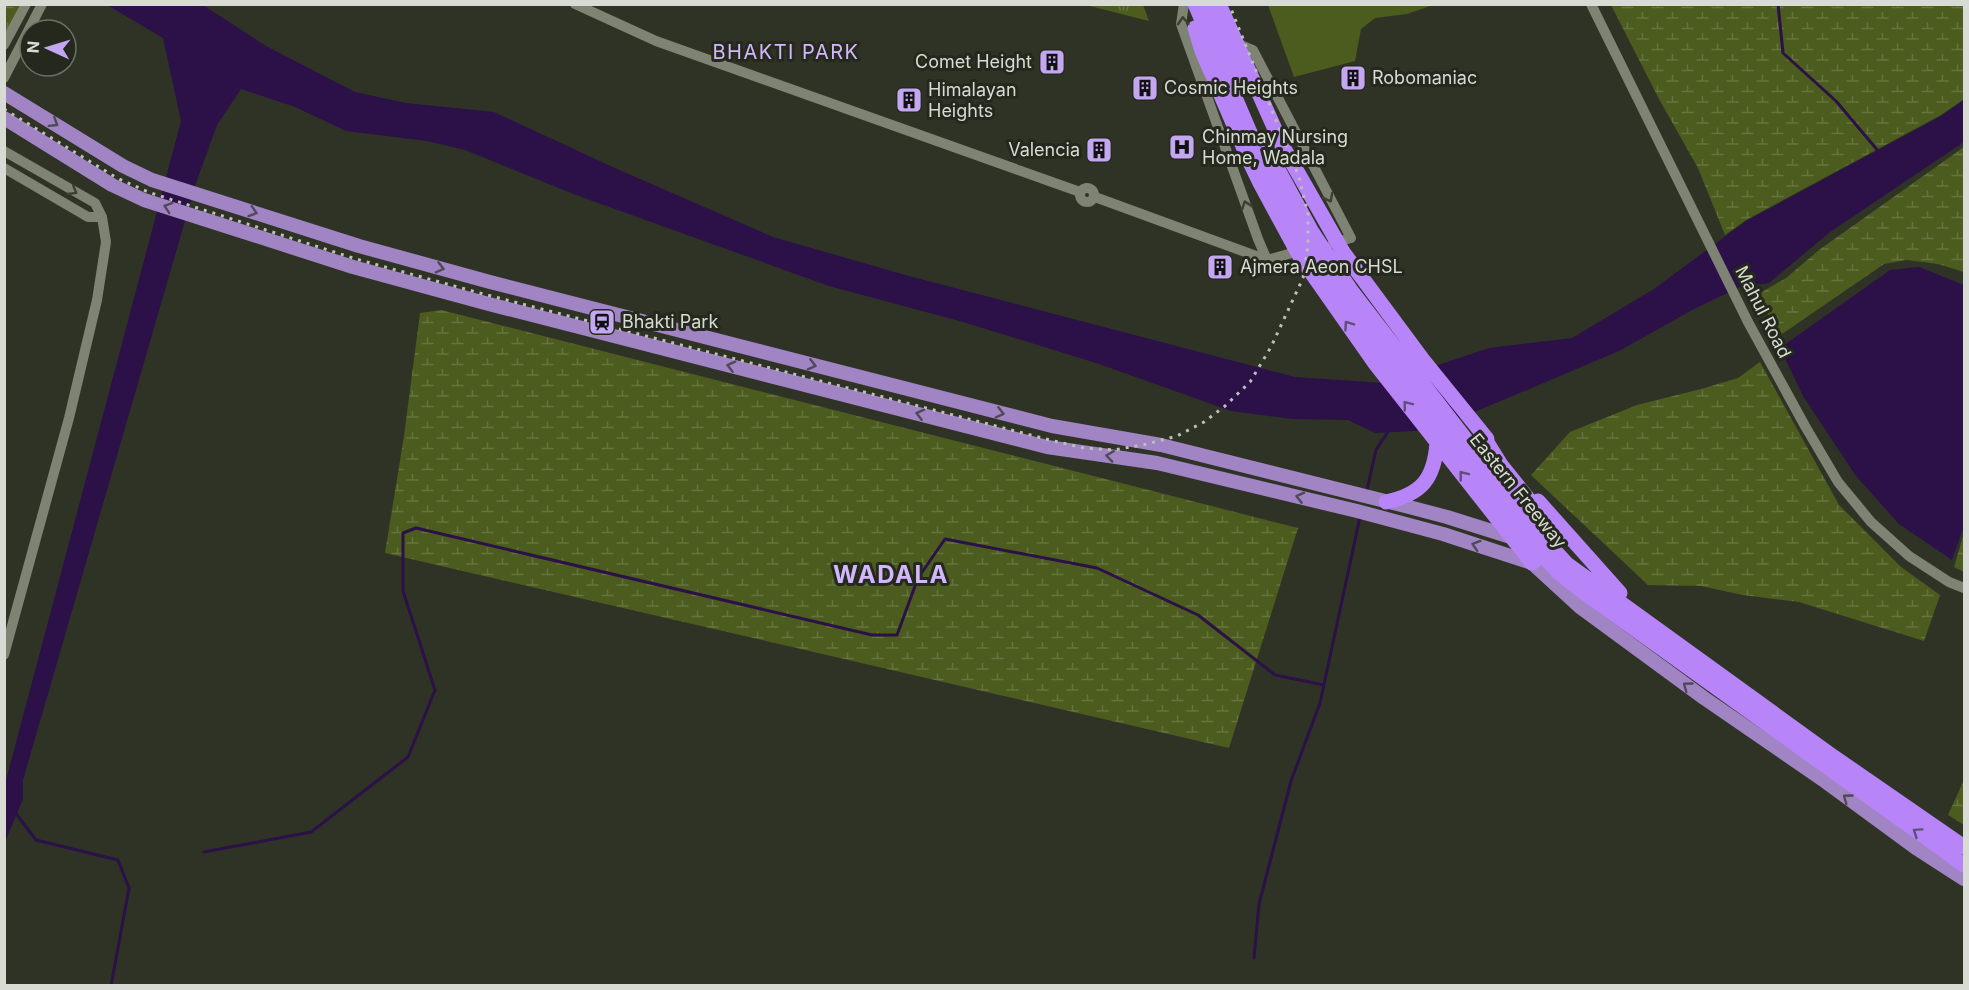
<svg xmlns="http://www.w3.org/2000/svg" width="1969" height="990" font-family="Inter,sans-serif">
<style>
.wetland{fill:url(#wetland-marsh)}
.park{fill:url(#park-tufts)}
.pitch{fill:#4c5c1e}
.water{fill:#2b1147}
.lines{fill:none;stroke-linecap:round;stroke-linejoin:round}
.stream{stroke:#2b1147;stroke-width:3}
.tertiary{stroke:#7e8374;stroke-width:10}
.primary{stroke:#a084c3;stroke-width:14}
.motorway{stroke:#b785f8;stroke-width:15}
.rail{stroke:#bdc0b7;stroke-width:3;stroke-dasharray:3 6;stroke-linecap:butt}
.oneway{stroke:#3b4033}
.oneway2{stroke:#504957}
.oneway3{stroke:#5f4e75}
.labels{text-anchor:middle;stroke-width:6;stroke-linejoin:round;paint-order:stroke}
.poi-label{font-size:18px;fill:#d8dbd3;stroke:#25291d;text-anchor:start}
.street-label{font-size:18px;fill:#d8dbd3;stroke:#25291d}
.neighbourhood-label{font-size:20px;letter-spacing:1.5px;fill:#d3b7fd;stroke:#25291d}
.district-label{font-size:24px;font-weight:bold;letter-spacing:1.5px;fill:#d3b7fd;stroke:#25291d}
</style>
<defs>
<pattern id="wetland-marsh" width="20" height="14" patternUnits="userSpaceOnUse" patternTransform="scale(1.5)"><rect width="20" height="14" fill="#4c5c1e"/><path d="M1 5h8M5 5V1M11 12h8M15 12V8" fill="none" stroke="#65733e"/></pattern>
<pattern id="park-tufts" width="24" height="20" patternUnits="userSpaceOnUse" patternTransform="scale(1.5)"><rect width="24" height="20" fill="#4c5c1e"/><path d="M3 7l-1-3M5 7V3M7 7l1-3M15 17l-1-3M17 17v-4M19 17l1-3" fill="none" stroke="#65733e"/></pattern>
</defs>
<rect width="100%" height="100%" fill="#2f3326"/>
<path class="wetland" d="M5,5h15l-15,28z
M1611,5h353v94l-23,16 -195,105 -21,15 -27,-67 -39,-69z
M1964,147v125l-26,-8 -31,-4 -23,4 -102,70 -27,-38 31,-18 33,-28z
M441,310l857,218 -69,220 -844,-195 19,-117 16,-123z
M1760,362l79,143 62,62 39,28 -16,46 -125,-39 -56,-7 -42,-9 -53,-1 -117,-110 39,-43 67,-27 64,-16 37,-11z
M1964,533v39l-10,-5z
M1964,780v45l-16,-10z"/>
<path class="park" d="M1086,5h57l6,16z"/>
<path class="pitch" d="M1268,5v-1l165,1 -26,9 -32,4 -14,11 -6,32 -61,16z"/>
<path class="water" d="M107,5h96l63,41 89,46 51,11 88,9 123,57 156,68 136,39 386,101 89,6 105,-35 83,-10 82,-49 92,-68 195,-105 23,-16v42l-134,90 -61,51 -29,4 -46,22 -75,42 -187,79 -57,3 -27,-13 -56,-1 -61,-8 -132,-47 -136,-42 -134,-36 -253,-91 -111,-45 -38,-9 -81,-10 -51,-24 -54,-18 -24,36 -21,58 -173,597v19l-18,43v-58l176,-663 -18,-83z
M1919,267l45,18v241l-12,34 -53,-36 -43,-48 -53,-80 -23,-48 110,-78z"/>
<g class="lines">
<path class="stream" d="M1778,4l5,49 53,48 43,51
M1366,494l10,-44 13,-20
M14,811l22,29 82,20 11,28 -18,98
M204,852l107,-20 97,-75 27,-67 -32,-99v-58l13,-5 456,107h25l21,-57 27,-39 152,29 101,47 77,60 49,10
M1254,958l5,-54 32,-123 29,-78 40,-186"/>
<path class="tertiary" d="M575,4l81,37 424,151
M1184,4l-3,20 77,215 9,21
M1591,4l157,318 57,104 33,56 33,40 38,34 40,26 15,6
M1236,43l17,7 98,188 -18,5
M4,45l22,-41
M4,78l38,-74
M4,151l91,52 7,14 4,25 -9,58 -28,118 -65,237
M4,168l84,49h14
M1080 195a7 7 0 1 1 14 0a7 7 0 1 1-14 0Z
M1095,197l172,63 36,-10"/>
<path class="primary" d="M4,93l119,73 29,14 207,66 131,36 562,144 109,19 248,62 38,10 70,22
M4,118l108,67 32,15 209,67 132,36 562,144 110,16 200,48 86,23 89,29 48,44 124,91 122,84 90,66 48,31"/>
<path class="motorway" d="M1195,4l65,152 19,39 24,41 37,57 185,243 33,36 32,25 374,268
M1207,4l31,76
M1219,4l63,141 61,107 80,108 64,79
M1195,28l7,23 46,107 12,25 39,72 75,107 158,201 14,-14 -4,-26 -4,-12 -37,-46 -21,-34
M1268,151l44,81 38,57 184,239 33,36 264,191 133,92
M1538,501l82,92
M1386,502c36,-8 48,-23 51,-59"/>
<path class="rail" d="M4,109l113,69 31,14 208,67 131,36 563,145 34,8 30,2 33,-6 30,-8 27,-14 21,-16 25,-24 21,-35 32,-69 5,-33v-31l-9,-37 -70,-173"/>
</g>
<defs><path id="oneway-chevron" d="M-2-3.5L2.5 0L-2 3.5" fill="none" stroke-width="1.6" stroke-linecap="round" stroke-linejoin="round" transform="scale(1.5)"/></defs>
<g class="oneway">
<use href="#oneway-chevron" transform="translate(1183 21) rotate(-93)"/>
<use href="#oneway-chevron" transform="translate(73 191) rotate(30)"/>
<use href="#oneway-chevron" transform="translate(1329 198) rotate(62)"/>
<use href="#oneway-chevron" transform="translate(1246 205) rotate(-109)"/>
</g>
<g class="oneway2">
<use href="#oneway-chevron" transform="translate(54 123) rotate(32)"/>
<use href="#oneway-chevron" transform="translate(168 207) rotate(-162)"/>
<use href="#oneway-chevron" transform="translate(253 212) rotate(18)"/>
<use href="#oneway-chevron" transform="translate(440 268) rotate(15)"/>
<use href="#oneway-chevron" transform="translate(812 365) rotate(14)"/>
<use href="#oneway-chevron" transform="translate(731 366) rotate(-166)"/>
<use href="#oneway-chevron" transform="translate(1000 413) rotate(14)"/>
<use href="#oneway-chevron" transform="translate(920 414) rotate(-166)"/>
<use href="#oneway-chevron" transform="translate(1110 456) rotate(-172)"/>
<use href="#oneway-chevron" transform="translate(1300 497) rotate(-166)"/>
<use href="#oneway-chevron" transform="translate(1476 545) rotate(-162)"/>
<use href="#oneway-chevron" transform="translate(1687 686) rotate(-144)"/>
<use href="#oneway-chevron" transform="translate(1847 798) rotate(-144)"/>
</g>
<g class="oneway3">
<use href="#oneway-chevron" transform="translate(1348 325) rotate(-125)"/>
<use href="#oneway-chevron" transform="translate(1407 405) rotate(-128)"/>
<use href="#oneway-chevron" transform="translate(1463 475) rotate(-128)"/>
<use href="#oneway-chevron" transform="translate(1917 832) rotate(-145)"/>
</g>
<defs>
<symbol id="building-square" viewBox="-11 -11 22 22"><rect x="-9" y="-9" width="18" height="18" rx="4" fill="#c4a7f1" stroke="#25291d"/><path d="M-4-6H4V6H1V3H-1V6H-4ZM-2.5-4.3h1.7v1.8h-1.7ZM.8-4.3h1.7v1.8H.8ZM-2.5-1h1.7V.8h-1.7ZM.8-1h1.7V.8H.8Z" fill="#111"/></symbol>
<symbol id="hospital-square" viewBox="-11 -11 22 22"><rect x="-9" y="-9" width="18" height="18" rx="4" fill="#c4a7f1" stroke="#25291d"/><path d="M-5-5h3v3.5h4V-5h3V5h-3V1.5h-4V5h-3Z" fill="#111"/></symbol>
<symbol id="station-square" viewBox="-11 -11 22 22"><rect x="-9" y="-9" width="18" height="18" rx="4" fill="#c4a7f1" stroke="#25291d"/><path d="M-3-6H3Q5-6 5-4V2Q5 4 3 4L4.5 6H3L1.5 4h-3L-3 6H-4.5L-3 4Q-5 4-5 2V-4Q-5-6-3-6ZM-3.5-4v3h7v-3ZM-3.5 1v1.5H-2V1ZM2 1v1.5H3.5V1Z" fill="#111"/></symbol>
</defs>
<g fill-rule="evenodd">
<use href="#building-square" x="1037" y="47" width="30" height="30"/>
<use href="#building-square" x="1338" y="63" width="30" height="30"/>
<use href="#building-square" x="1130" y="73" width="30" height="30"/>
<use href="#building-square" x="894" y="85" width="30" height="30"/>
<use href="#hospital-square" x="1167" y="132" width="30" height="30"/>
<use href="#building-square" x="1084" y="135" width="30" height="30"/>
<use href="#building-square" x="1205" y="252" width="30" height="30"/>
<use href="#station-square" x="587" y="307" width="30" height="30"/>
</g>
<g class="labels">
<g class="poi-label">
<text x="1032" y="68" text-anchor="end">Comet Height</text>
<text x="1372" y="84">Robomaniac</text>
<text x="1164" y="94">Cosmic Heights</text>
<text x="928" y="96">Himalayan<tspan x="928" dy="21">Heights</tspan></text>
<text x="1202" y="143">Chinmay Nursing<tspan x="1202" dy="21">Home, Wadala</tspan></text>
<text x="1080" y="156" text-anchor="end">Valencia</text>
<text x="1240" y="273">Ajmera Aeon CHSL</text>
<text x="622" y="328">Bhakti Park</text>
</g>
<g class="street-label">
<text transform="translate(1763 312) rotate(63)" y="6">Mahul Road</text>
<text transform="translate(1518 491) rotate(51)" y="6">Eastern Freeway</text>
</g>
<g class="neighbourhood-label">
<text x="786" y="59">BHAKTI PARK</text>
</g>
<g class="district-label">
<text x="891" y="583">WADALA</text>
</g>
</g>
<rect width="1969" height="990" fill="none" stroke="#d8dbd3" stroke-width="12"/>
<g transform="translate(48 48) rotate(274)"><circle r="28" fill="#25291d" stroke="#6d7066" stroke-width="1.5"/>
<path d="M0-4.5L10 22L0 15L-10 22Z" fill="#c4a7f1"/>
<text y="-9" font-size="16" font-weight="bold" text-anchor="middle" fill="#d8dbd3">N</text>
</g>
</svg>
